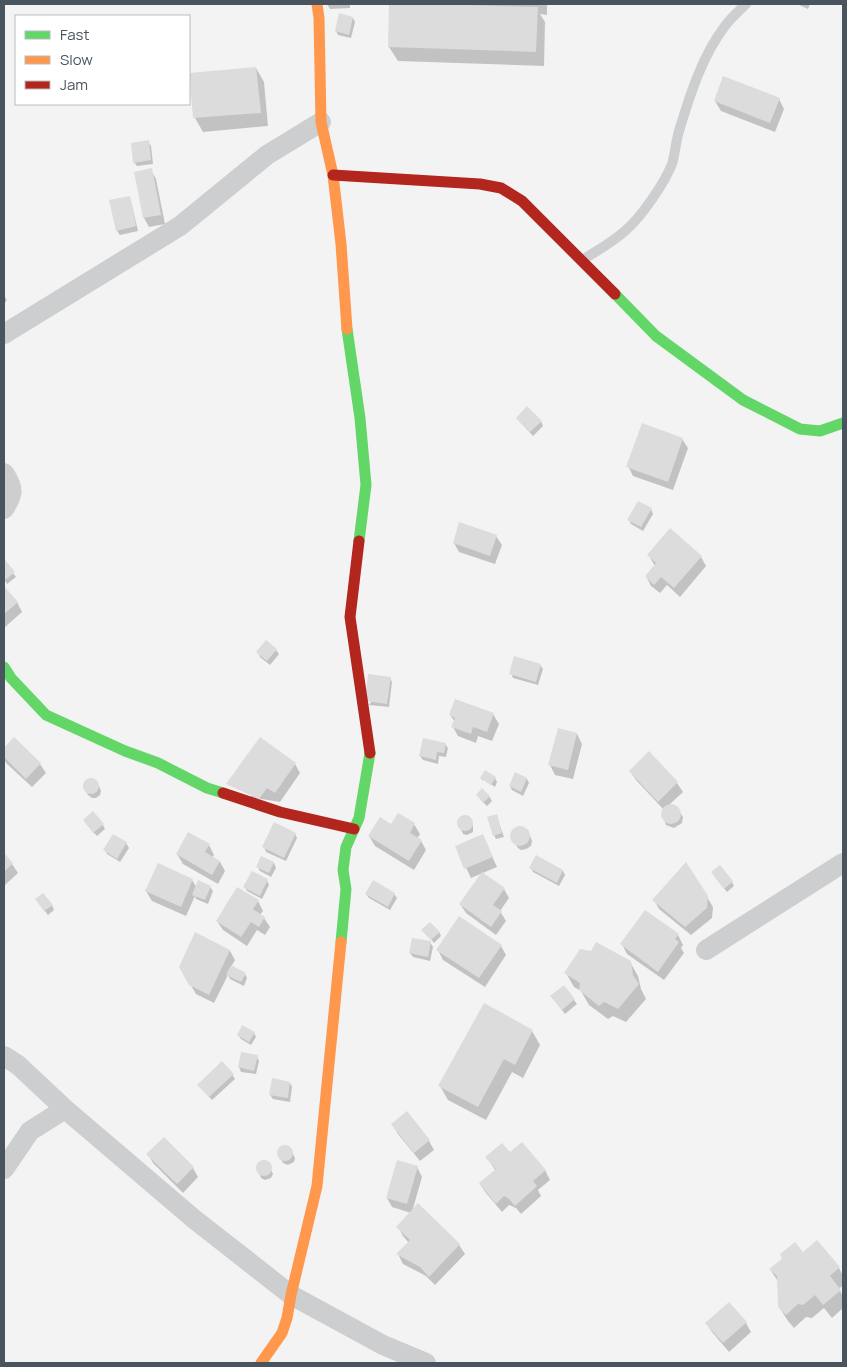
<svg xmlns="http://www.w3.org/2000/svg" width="847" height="1367" font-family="Manrope,sans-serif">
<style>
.shadow{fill:#0003}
.building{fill:#dcdcdd}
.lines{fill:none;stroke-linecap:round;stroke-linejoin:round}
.lane{stroke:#cdced0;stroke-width:10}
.street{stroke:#cdced0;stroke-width:20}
.fast{stroke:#63d668;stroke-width:11}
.slow{stroke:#ff974d;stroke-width:11}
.jam{stroke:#b3261e;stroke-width:11}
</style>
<rect width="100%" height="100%" fill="#f3f3f3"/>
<path class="shadow" d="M327,4h23v4l-20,1z
M390,4h157v11l-7,-1 5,8 -1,44 -146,-5 -9,-14z
M797,4h13l-2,5z
M353,18l2,4 -4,16 -13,-3 -2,-4z
M256,68l8,14 4,44 -65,6 -8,-14 -4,-44z
M779,99l5,10 -9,23 -54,-21 -6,-10z
M148,142l3,4 2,18 -16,2 -3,-4z
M151,170l5,9 9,45 -16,3 -5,-9z
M129,197l2,4 7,30 -18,4 -3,-4z
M4,295l3,5 -3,4z
M517,418l24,3 2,5 -10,10 -13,-14z
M682,439l6,9 -15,42 -40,-14 -5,-10z
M651,509l2,5 -10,17 -12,-7 -2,-4z
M496,536l6,9 -7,19 -36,-12 -5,-9z
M649,556l52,1 5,9 -26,31 -13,-12 -7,8 -9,-7 -5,-10 9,-10z
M5,562l11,15 -9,7 -3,-5v-16z
M4,588l13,14 5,10 -18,16z
M276,650l3,4 -9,11 -10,-8 -2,-5z
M540,665l3,4 -5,16 -25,-7 -2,-5z
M390,678l2,4 -3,25 -20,-2z
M493,714l6,10 -7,17 -14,-5 -2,7 -18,-7 -5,-9 2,-5 -5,-7z
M577,734l5,10 -9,35 -18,-4 -5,-10z
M14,739l26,25 6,9 -14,14 -26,-24 -2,-5v-8z
M445,744l3,4 -2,9 -7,-1 -1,8 -15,-4 -3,-4z
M649,753l28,30 6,9 -13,12 7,3 6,10 -1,6 -8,5 -8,-3 -4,-11 2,-4 -28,-30 -6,-9z
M295,764l5,9 -20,29 -30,-5z
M516,774l11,5 2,4 -6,13 -11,-6 -2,-4z
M481,778h14l2,4 -2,5 -12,-8v2z
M88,779h5l4,2 4,10 -1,4 -4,3h-4l-4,-3 -3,-5 -2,-4 2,-4z
M478,795l11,1 3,5 -5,5 -7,-7z
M398,814l16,10 6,10 -3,5 4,2 5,9 -12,20 -39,-24 -6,-10 22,-11z
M463,817l5,1 5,8v6l-6,3 -4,-1 -5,-11 2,-4z
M498,820l6,17 -8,2 -2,-4z
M87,825h16l2,4 -8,7z
M520,827l8,3 4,11 -1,5 -5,3 -5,1 -3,-2 -6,-10 2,-9z
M295,834l2,4 -11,23 -20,-9 -2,-5z
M114,836l12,7 3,5 -9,14 -13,-8 -2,-4z
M209,845l5,10 -2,3 8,4 5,9 -7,13 -35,-20 -6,-10z
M487,845l10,22 -26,11 -15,-31z
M4,854l8,10 6,9 -14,13z
M262,857l12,6 2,5 -5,9 -11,-6 -3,-5z
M531,868l32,3 2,4 -6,11 -26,-14z
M715,877l17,5 2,4 -7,6z
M192,880l5,8 13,-1 3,4 -5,13 -12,-5 -1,-3 -9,20 -34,-15 -6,-10z
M267,880l2,5 -7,14 -15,-8 -2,-4z
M504,889l5,9 -9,13 6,10 -10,14 -30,-22 -6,-9z
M366,894h28l3,4 -7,12 -21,-12z
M707,897l6,10 -1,11 -21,17 -32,-26 -5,-9z
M258,901l5,10 -3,4 4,3 6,9 -5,8 -8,-5 -10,16 -24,-16 -6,-9z
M39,904l13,1 2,5 -6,5z
M645,911l33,24 5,10 -2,3 3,5 -20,27 -37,-26 -5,-10z
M423,930l16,2 2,4 -7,7z
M430,942l3,5 -3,14 -17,-4 -3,-4z
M501,946l5,9 -21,32 -42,-27 -5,-10z
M230,951l5,9 -4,7 14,7 2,4 -3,8 -14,-7 -2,-4 -14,28 -18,-9 -16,-27z
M630,962l8,14 3,13 5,10 -20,23 -13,-6 -5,3 -19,-14 -8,-14 -7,-4 -8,-14z
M564,987l13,17 -12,10 -13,-17z
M532,1031l8,14 -17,33 -11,-6 -26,48 -38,-20 -8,-14z
M254,1033l2,4 -5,8 -10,-6 -3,-4z
M242,1053l15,4 2,4 -3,13 -15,-2 -2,-5z
M232,1074l3,5 -23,21 -14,-15z
M290,1083l2,4 -2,15 -17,-3 -3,-4z
M392,1124l37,17 5,9 -14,11 -22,-27z
M164,1138l29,30 5,9 -15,16 -30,-30 -5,-9z
M286,1146l4,2 5,10 -1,4 -6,3 -5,-2 -5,-9 2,-6z
M510,1154l35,16 5,10 -12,10 3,6 -20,18 -5,-6 -7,-3 -7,7 -16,-19 -6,-9 16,-13 -9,-13z
M266,1162l3,3 4,9 -2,4 -6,2 -4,-2 -2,-5 -2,-7 2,-3z
M417,1167l5,10 -10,35 47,33 6,9 -30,31 -9,-9 -23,-12 -5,-10 11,-11 -6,-7 -5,-9 13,-14 -19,-6 -5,-9z
M817,1242l22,26 4,8v9l-4,4 4,7v12l-11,10 -8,-10 -12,10 -6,-1 -12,11 -6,-7 -9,-14v-24l-9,-14 33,-16z
M729,1304l17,19 5,9 -22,20 -17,-20 -6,-9z"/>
<path class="building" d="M389,4h44l105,3 -2,45 -148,-5z
M339,13l14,4 -4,18 -14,-4z
M256,67l5,46 -68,5 -4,-45z
M723,76l57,22 -10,25 -56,-22z
M149,140l2,20 -18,3 -2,-20z
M152,168l9,47 -18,3 -9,-46z
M130,196l6,30 -20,5 -7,-31z
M527,406l15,15 -12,11 -14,-14z
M642,423l41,15 -15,44 -42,-15z
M638,501l14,7 -11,19 -14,-7z
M459,522l38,13 -7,21 -37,-13z
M670,528l32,28 -28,32 -13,-11 -7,8 -9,-9 11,-13 -9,-8z
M5,560l10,12 -11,9v-19z
M4,586l14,16 -14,12z
M266,640l11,9 -10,12 -11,-9z
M514,656l27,8 -5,18 -27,-8z
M368,674l23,3 -4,27 -22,-3z
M455,699l39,14 -7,19 -14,-5 -2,7 -20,-7 4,-9 -6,-3z
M558,728l19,5 -9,37 -20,-5z
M14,737l27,26 -15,16 -22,-22v-9z
M260,737l36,26 -21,30 -8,-5 -8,11 -33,-15z
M423,738l23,5 -2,10 -7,-1 -1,8 -17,-4z
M649,751l29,31 -20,20 -29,-31z
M485,770l11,7 -5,8 -11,-7z
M515,772l12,6 -6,14 -12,-6z
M83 786a8 8 0 1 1 16 0a8 8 0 1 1-16 0Z
M482,788l8,8 -6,6 -8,-7z
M661 814a10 10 0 1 1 20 0a10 10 0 1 1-20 0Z
M93,811l11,13 -11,9 -10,-13z
M398,813l17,10 -5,10 12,7 -13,21 -41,-25 12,-19 11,7z
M497,814l5,19 -9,3 -6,-19z
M457 823a8 8 0 1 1 16 0a8 8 0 1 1-16 0Z
M274,822l22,11 -12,25 -22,-11z
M510 836a10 10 0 1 1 20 0a10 10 0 1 1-20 0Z
M188,832l22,12 -5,8 15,9 -8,14 -36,-21z
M113,834l14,8 -10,17 -14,-9z
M483,834l10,23 -29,12 -9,-23z
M4,853l9,10 -9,9z
M536,855l27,15 -6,13 -28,-15z
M261,856l13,6 -5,11 -13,-6z
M686,862l22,34 -1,12 -22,19 -33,-27z
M158,863l35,16 -12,28 -36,-16z
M720,865l13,16 -9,8 -13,-17z
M252,871l16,8 -8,17 -17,-9z
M482,872l23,16 -12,17 9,6 -11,16 -32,-23z
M198,880l13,6 -6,14 -13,-5z
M373,880l22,13 -7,14 -23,-13z
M237,887l22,13 -6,9 12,8 -6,10 -8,-5 -10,15 -25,-16z
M43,893l10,12 -9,6 -9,-12z
M645,910l34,24 -4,5 4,3 -21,30 -38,-28z
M459,916l43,29 -23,33 -43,-28z
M430,922l10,10 -9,8 -10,-10z
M195,932l35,18 -21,45 -20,-10 -10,-18z
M412,938l19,3 -3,16 -19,-4z
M596,942l35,19 2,14 6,9 -21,25 -14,-7 -5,4 -20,-16 1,-7 -16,-10 16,-24 11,2z
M231,965l15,8 -5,9 -15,-7z
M564,985l11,14 -13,11 -12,-14z
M484,1003l49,27 -18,35 -11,-6 -26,48 -40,-21z
M242,1025l13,7 -6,10 -12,-7z
M241,1052l17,3 -4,16 -16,-4z
M222,1061l12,13 -25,23 -12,-12z
M272,1078l18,4 -2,16 -19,-3z
M407,1111l23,29 -16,13 -23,-29z
M164,1137l30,30 -17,17 -31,-30z
M522,1142l24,28 -13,11 4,5 -22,20 -6,-7 -5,-3 -8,8 -17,-21 17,-14 -11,-12 17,-14 8,9z
M277 1153a8 8 0 1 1 16 0a8 8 0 1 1-16 0Z
M397,1160l21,6 -11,38 -21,-6z
M256 1168a8 8 0 1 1 16 0a8 8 0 1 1-16 0Z
M418,1203l42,41 -31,33 -9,-10 -24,-13 14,-14 -14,-13z
M817,1240l23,27 -10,9 11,14 -18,15 -8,-10 -12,10 -5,-1 -12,11 -8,-8 -1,-31 -8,-7 13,-10 -2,-5 15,-12 8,10z
M729,1302l18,20 -24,21 -18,-20z"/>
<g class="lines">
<path class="lane" d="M582,260c15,-9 31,-18 44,-30 16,-14 38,-46 46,-66 3,-10 4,-23 7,-33 11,-36 23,-75 46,-105 6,-8 14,-15 21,-22"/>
<path class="street" d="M4,334l176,-108 87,-71 54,-33
M4,473c11,16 9,22 0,36
M706,950l137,-87
M4,1056l14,9 47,44 129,110 97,76 92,50 43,18
M4,1169l26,-38 35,-22"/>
<path class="fast" d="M615,294l41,42 87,64 57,29 20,2 23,-8
M347,329l13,89 6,67 -7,56
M4,667l7,11 35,37 79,36 33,12 49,25 16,5
M341,942l5,-53 -3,-19 3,-23 13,-29 11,-65"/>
<path class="slow" d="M317,4l2,14 2,104 12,53 8,69 6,85
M261,1363l21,-30 5,-15 4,-23 26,-109 24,-244"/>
<path class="jam" d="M333,175l147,9 21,4 21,13 93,93
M359,541l-9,76 20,136
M223,793l57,19 74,17"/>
</g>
<rect width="847" height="1367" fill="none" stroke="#4a545e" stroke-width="10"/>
<rect x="15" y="15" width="175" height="90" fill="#ffffff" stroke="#b7bbbf"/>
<rect x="25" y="31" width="25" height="8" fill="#63d668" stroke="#b7bbbf"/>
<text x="60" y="40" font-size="15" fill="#4a545e">Fast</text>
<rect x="25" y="56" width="25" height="8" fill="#ff974d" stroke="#b7bbbf"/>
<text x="60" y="65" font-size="15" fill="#4a545e">Slow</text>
<rect x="25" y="81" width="25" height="8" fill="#b3261e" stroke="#b7bbbf"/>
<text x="60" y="90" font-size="15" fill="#4a545e">Jam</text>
</svg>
